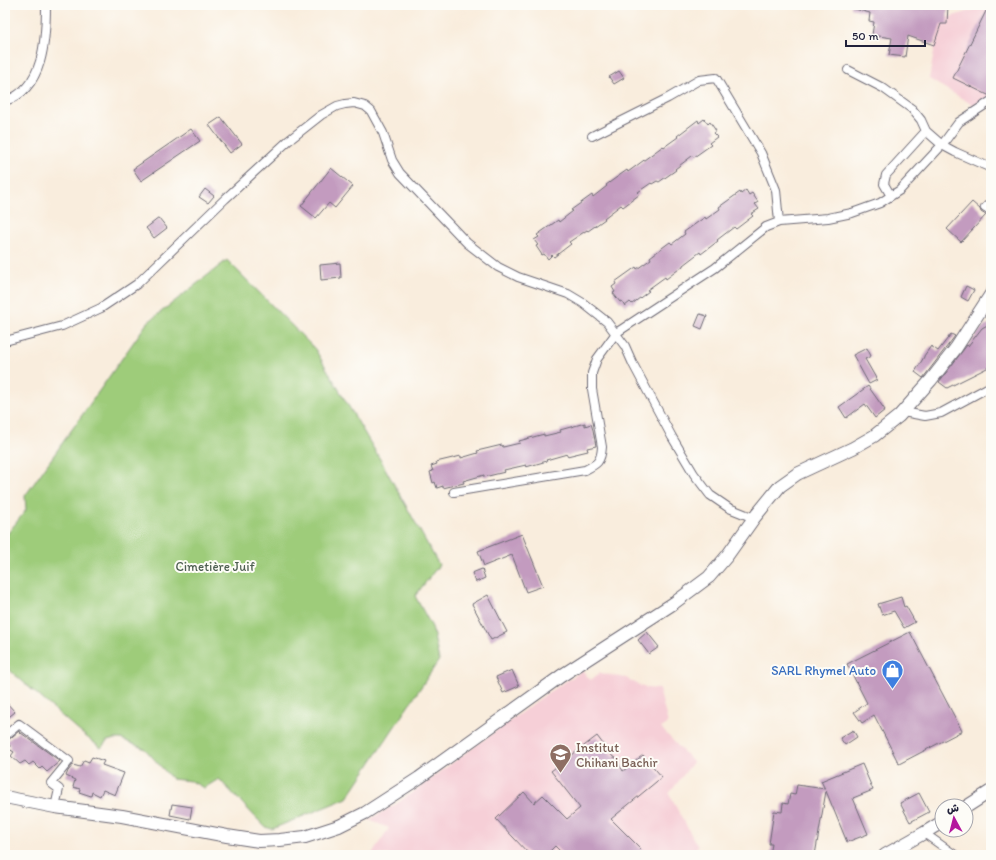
<svg xmlns="http://www.w3.org/2000/svg" width="996" height="860" font-family="Itim,'Playpen Sans Arabic',sans-serif">
<style>
.built{fill:#f6cfd7}
.green{fill:#9ecc7a;stroke:#60775a}
.building{fill:#c39bbf}
.lines{fill:none;stroke-linecap:round;stroke-linejoin:round}
.minor-casing{stroke:#6d6974;stroke-width:10}
.secondary-casing{stroke:#6d6974;stroke-width:14}
.minor{stroke:#fff;stroke-width:8}
.secondary{stroke:#fff;stroke-width:12}
.labels{text-anchor:middle;stroke-width:4;stroke-linejoin:round;paint-order:stroke}
.park-label{font-size:13px;fill:#4d5e51;stroke:#fdfcf7}
.shop-label{font-size:13px;fill:#366cbe;stroke:#fdfcf7;text-anchor:end}
.education-label{font-size:13px;fill:#785e54;stroke:#fdfcf7;text-anchor:start}
</style>
<rect width="100%" height="100%" fill="#fdfcf7"/>
<filter id="ink" filterUnits="userSpaceOnUse"><feTurbulence type="fractalNoise" baseFrequency=".025" numOctaves="2"/><feDisplacementMap in="SourceGraphic" scale="8" xChannelSelector="R" yChannelSelector="G"/><feConvolveMatrix kernelMatrix="1 2 1 2 8 2 1 2 1" color-interpolation-filters="sRGB"/></filter>
<filter id="wash" filterUnits="userSpaceOnUse"><feTurbulence type="fractalNoise" baseFrequency=".012" numOctaves="4" result="noise"/><feDisplacementMap in="SourceGraphic" scale="16" xChannelSelector="R" yChannelSelector="G"/><feGaussianBlur stdDeviation="0.9" result="paint"/><feColorMatrix in="noise" values="0 0 0 0 0 0 0 0 0 0 0 0 0 0 0 0 0 1.4 0 .05"/><feComposite in="paint" operator="in"/></filter>
<g filter="url(#wash)">
<rect width="100%" height="100%" fill="#f9eddd"/>
<path class="built" d="M983,7l8,5v85l-18,8 -44,-26 11,-59z
M582,671l9,9 8,-7 27,5 13,7 7,3 13,1 9,34 -7,5 32,34 -24,32 29,53 -14,8h-313l18,-27 -20,-8 26,-15 154,-113z"/>
<path class="green" d="M227,260l88,89 66,112 58,104 -24,31 17,31 7,33 -92,138 -75,31 -7,-2 -46,-48 -15,9 -13,-7 -19,-2 -27,-30 -24,-10h-6l-8,2 -6,7 -21,-16 -75,-66v-129l21,-27 -1,-14 122,-173z"/>
<g id="blocks">
<path class="building" d="M851,5h97l-1,19h-6l-7,21 -26,-9 -3,21 -16,-2 3,-17 -20,-3 2,-13 -5,-1 1,-8 -19,-5z
M989,5h2v91h-1l-37,-18z
M619,71l5,7 -10,6 -5,-7z
M221,117l21,27 -12,9 -21,-28z
M704,119l4,5 2,-2 6,9 -3,2 4,4 -8,6 2,2 -17,12 -2,-1 -17,13 1,1 -17,12 -2,-1 -5,3 -1,-1 -13,9 2,2 -17,13 -2,-2 -17,13 1,1 -17,12 -1,-1 -18,12 2,2 -17,13 -2,-2 -4,4 -4,-5 -2,1 -6,-9 2,-1 -4,-5 5,-3 -2,-2 21,-15 1,2 14,-11 -2,-1 21,-15 1,2 14,-11 -1,-1 21,-15 1,2 35,-26 1,1 14,-10 -1,-1 21,-16 1,3z
M191,129l9,12 -59,40 -8,-12z
M331,168l22,18 -18,22 -6,-5 -13,15 -15,-12z
M205,189l9,7 -6,7 -9,-6z
M746,190l3,5 3,-2 6,9 -3,2 4,5 -8,5 2,2 -17,13 -2,-2 -17,13 1,1 -17,13 -1,-2 -17,13v1l-17,13 -1,-2 -18,13 2,1 -17,13 -2,-2 -5,4 -3,-5 -2,1 -7,-9 2,-1 -3,-5 4,-3 -1,-2 21,-15 1,2 14,-10 -1,-2 20,-15 2,2 13,-10 -1,-2 21,-15 1,2 14,-10 -1,-2 21,-15 1,2z
M972,202l8,7 1,3 5,3 -25,27 -14,-13z
M159,218l8,10 -13,10 -8,-10z
M340,263l1,15 -20,2 -1,-15z
M966,286l8,4 -6,11 -7,-4z
M700,314l7,2 -5,13 -7,-3z
M991,323v43l-44,22 -8,-6 28,-37 1,1 14,-18z
M951,334l4,2 -32,42 -8,-6 9,-15v-1l7,-10 7,5z
M867,348l4,8 -6,3 12,21 -8,4 -16,-29z
M868,386l17,24 -10,8 -10,-14 -19,14 -7,-11z
M585,423v3l6,-2 2,6 3,16 -9,2 1,3 -21,5v-2l-21,6 1,1 -21,6v-2l-22,5 1,2 -21,5v-2l-21,6 1,2 -21,5v-2l-6,2 -2,-6 -2,1 -3,-11 3,-1 -2,-5 6,-2 -1,-2 25,-6v2l17,-5 -1,-2 25,-6 1,2 17,-4 -1,-2 25,-7v2l17,-4 -1,-2z
M522,534l21,52 -17,6 -14,-37 -28,11 -6,-15z
M482,569l3,9 -9,4 -4,-9z
M488,595l19,37 -16,8 -19,-36z
M901,597l3,10 2,-1 9,16 -11,6 -10,-17 -12,4 -4,-11z
M647,632l12,15 -10,7 -11,-14z
M910,632l52,99 -63,33 -25,-49 -12,8 -8,-11 13,-9 -20,-39z
M512,670l7,16 -16,7 -7,-16z
M5,701l10,11 -10,8z
M853,730l4,7 -12,8 -5,-7z
M19,731l1,3 1,-1 39,28 -13,11 -5,-5 -2,2 -7,-7 -4,3 -4,-4 -5,3 -9,-8 3,-4 -5,-3 1,-3 -3,-5z
M597,736l16,21h2l8,14 20,-16 19,22 -51,42 36,36h-83l-9,-9 -9,9h-16l-34,-36 28,-27 10,11 9,-8 24,24 13,-11 -29,-37z
M92,757l12,4 -2,4 22,8 -9,22 -12,-5 -3,6 -8,-4 -1,4 -12,-4 1,-3 -7,-2 2,-7 -9,-4 2,-5 5,-6 7,2 4,-7 5,2z
M862,764l11,26 -20,8 15,36 -21,8 -21,-51 -11,64 -12,-2v2h-33l2,-11h-3l5,-33 8,1 1,-9 5,1 2,-10 5,1 2,-10 28,4 -4,-8z
M919,793l10,19 -19,10 -10,-19z
M172,804l20,3 -2,12 -20,-4z"/>
</g>
</g>
<g filter="url(#ink)">
<use href="#blocks" fill-opacity="0" stroke="#6d6974" stroke-width="1"/>
<g class="lines">
<defs>
<path id="minor" d="M848,70l35,18 29,21 9,11 5,11 16,14 13,7 36,16
M5,101c39,-12 41,-62 41,-96
M592,136l76,-38 31,-18 17,-2 45,75 15,37 3,32
M891,196l-7,-12 2,-9 40,-44
M985,208l6,-6
M5,341l57,-15 39,-18 36,-24 88,-85 63,-58 33,-26 16,-9 8,-2 9,-1 11,3 6,5 12,22 9,27 8,13 67,70 31,24 20,10 50,17 15,9 24,19 18,24 8,18 39,73 22,37 16,21 19,13 25,10
M903,412l22,4 16,-3 50,-27
M454,492l131,-22c12,-6 16,-8 17,-23l-10,-58v-16l5,-14 19,-26 99,-65 51,-41 13,-5 49,-4 24,-5 28,-10 20,-13 42,-45 17,-23 32,-21
M5,736l14,-12 50,37 -18,22 8,6 -4,18
M924,833l31,22"/>
<path id="secondary" d="M5,797l50,10 67,9 105,20 32,5 21,-1 25,-3 34,-11 26,-13 54,-35 142,-102 113,-73 35,-26 18,-21 27,-38 26,-32 17,-12 56,-26 21,-12 25,-20 32,-36 25,-32 35,-54
M966,807l25,-16
M885,855l39,-22 18,-11"/>
</defs>
<use href="#minor" class="minor-casing"/>
<use href="#secondary" class="secondary-casing"/>
<use href="#minor" class="minor"/>
<use href="#secondary" class="secondary"/>
</g>
</g>
<defs>
<symbol id="shop-pin" viewBox="-11 -11 22 30"><path d="M0 17L-7.5 6A9.5 9.5 0 1 1 7.5 6Z" fill="#3f7fe0" stroke="#fdfcf7"/><path d="M-5-2.5h2.3a2.7 3.5 0 0 1 5.4 0H5L5.5 6h-11ZM-1.5-2.5h3a1.5 2.3 0 0 0-3 0Z" fill="#fff"/></symbol>
<symbol id="university-pin" viewBox="-11 -11 22 30"><path d="M0 17L-7.5 6A9.5 9.5 0 1 1 7.5 6Z" fill="#8d6e63" stroke="#fdfcf7"/><path d="M0-5L7-2L0 1L-7-2ZM-4 1L0 2.5L4 1V4Q0 6-4 4Z" fill="#fff"/></symbol>
</defs>
<g fill-rule="evenodd">
<use href="#shop-pin" x="880" y="658" width="25" height="34"/>
<use href="#university-pin" x="548" y="742" width="25" height="34"/>
</g>
<g class="labels">
<g class="park-label">
<text x="215" y="571">Cimetière Juif</text>
</g>
<g class="shop-label">
<text x="876" y="675">SARL Rhymel Auto</text>
</g>
<g class="education-label">
<text x="576" y="752">Institut<tspan x="576" dy="15">Chihani Bachir</tspan></text>
</g>
</g>
<rect width="996" height="860" fill="none" stroke="#fdfcf7" stroke-width="20"/>
<g transform="translate(954 818) rotate(353)"><circle r="19" fill="#fdfcf7" stroke="#a5a5ac"/>
<path d="M0-3L7 15L0 10L-7 15Z" fill="#b5179e"/>
<text y="-6" font-size="11" font-weight="bold" text-anchor="middle" fill="#22223b">ش</text>
</g>
<path d="M846 40v6h79v-6" fill="none" stroke="#22223b" stroke-width="2"/>
<text x="852" y="40" font-size="12" fill="#22223b" stroke="#fdfcf7" stroke-width="3" paint-order="stroke">50 m</text>
</svg>
